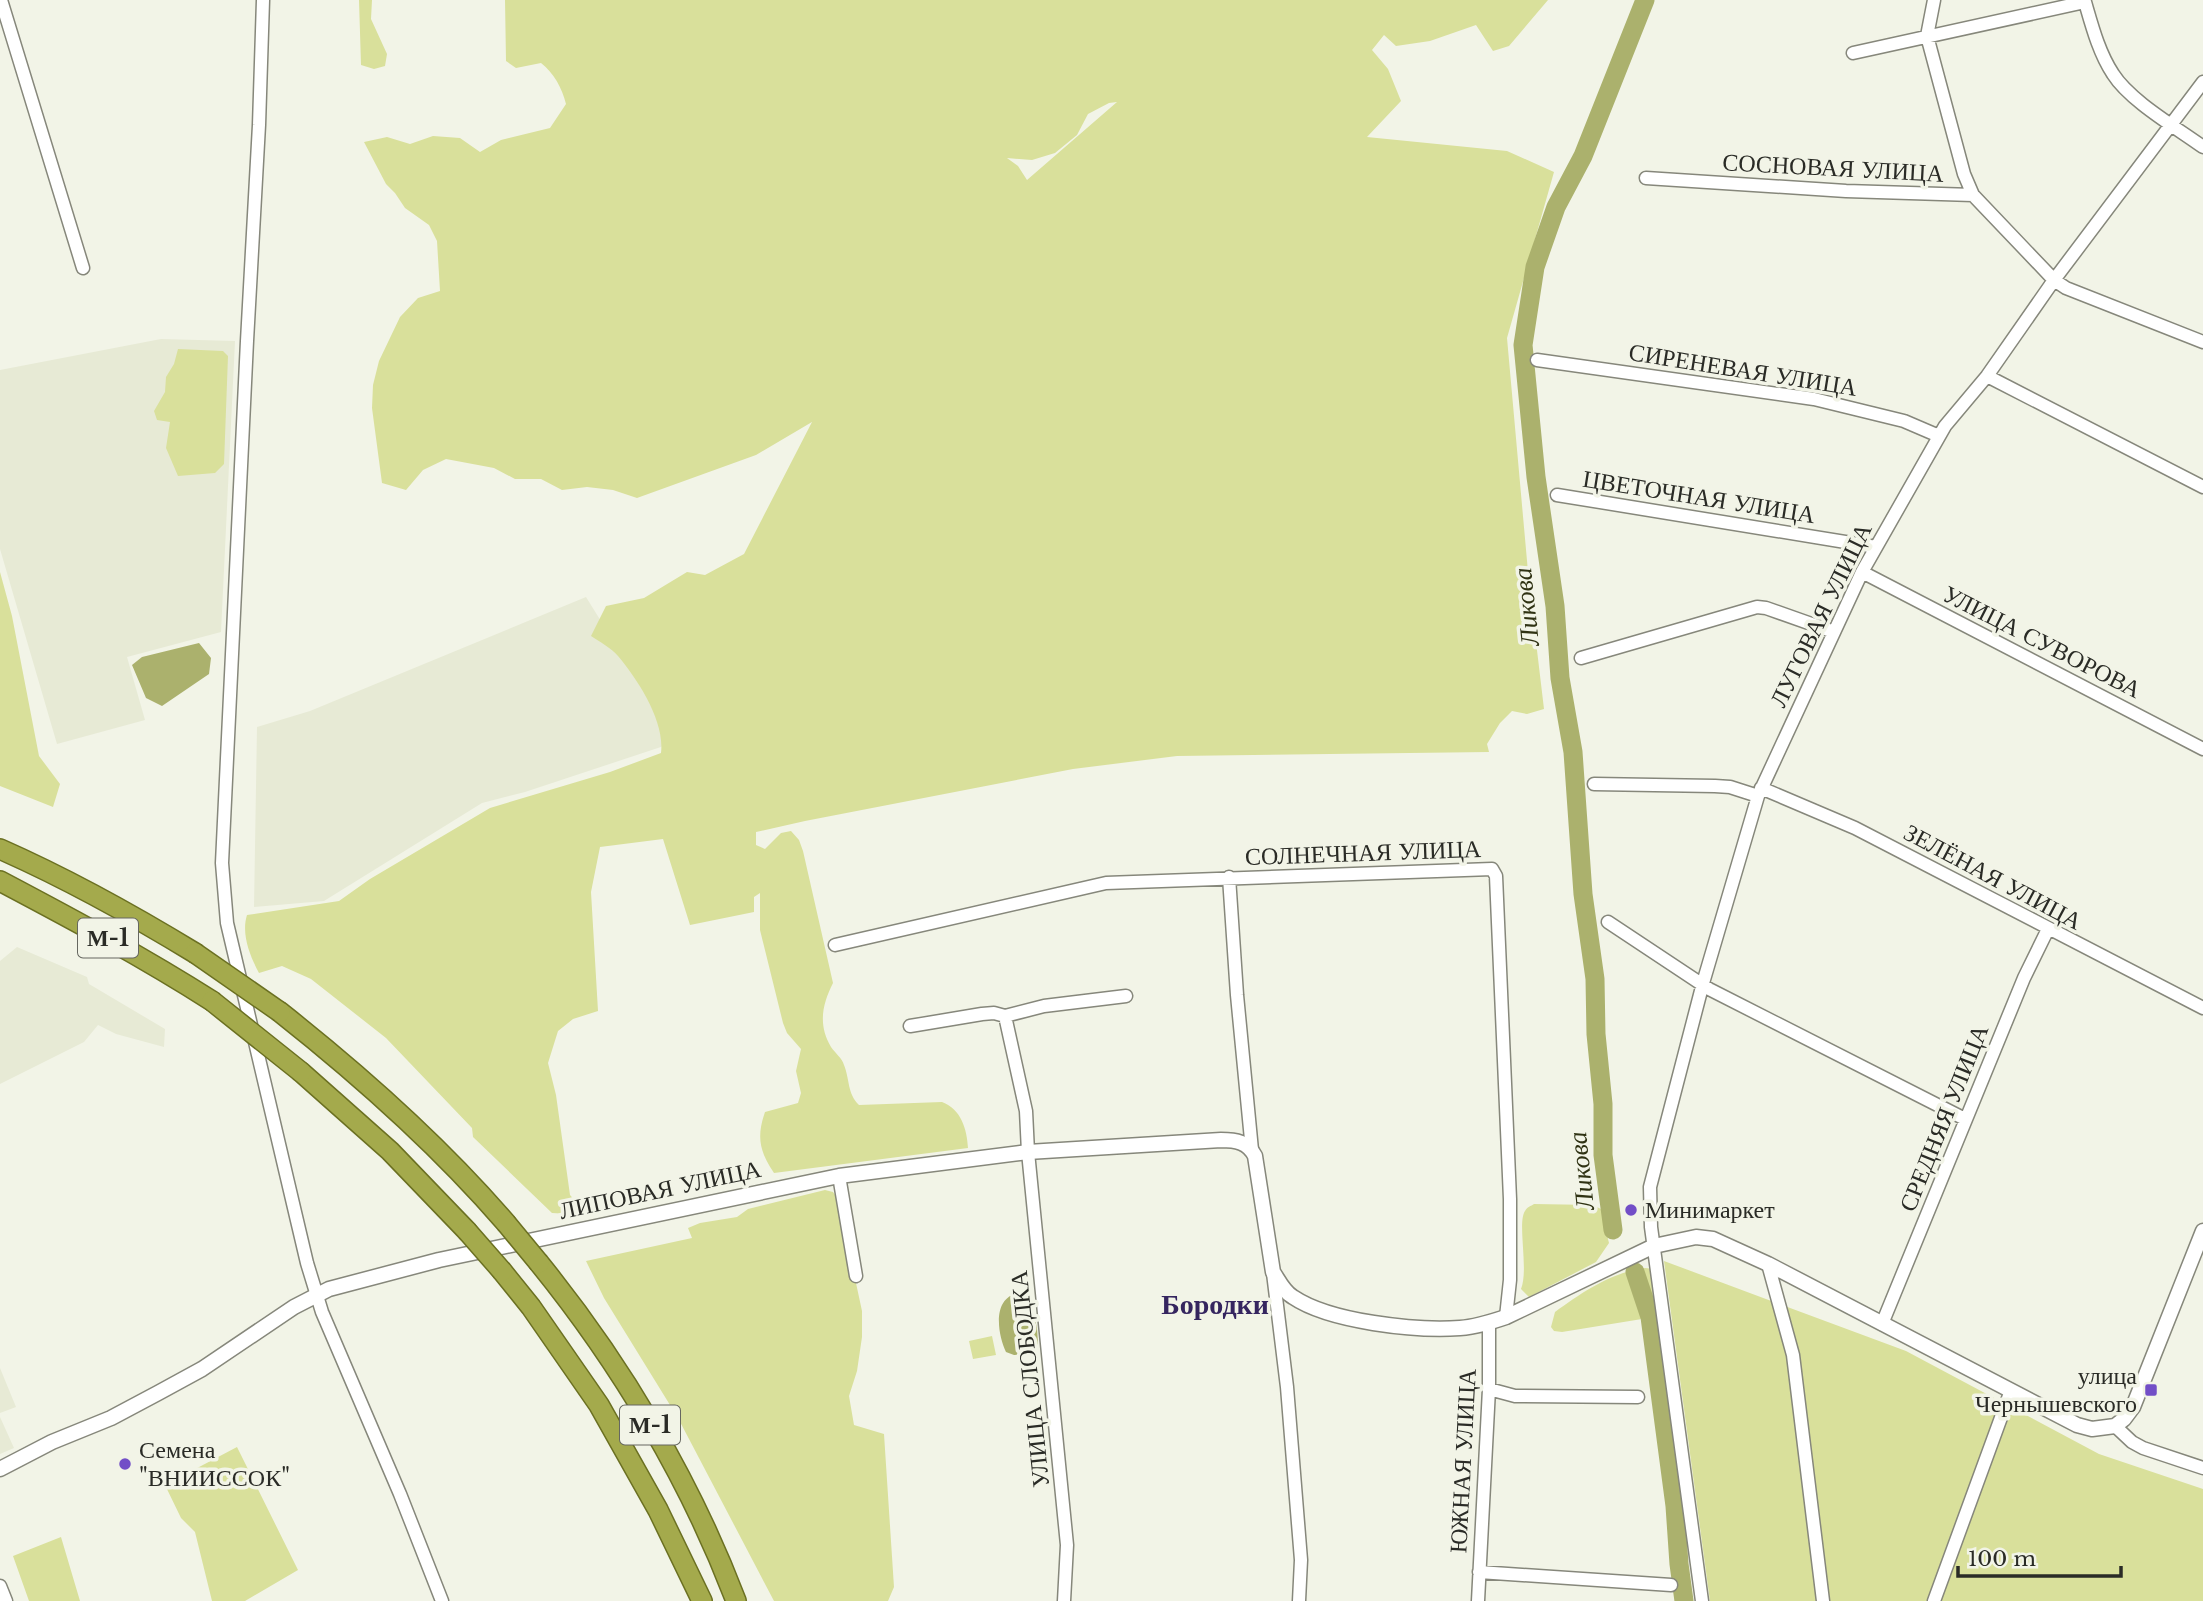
<svg xmlns="http://www.w3.org/2000/svg" width="2203" height="1601" font-family="'Libre Baskerville',serif">
<style>
.built{fill:#e7ead5}
.green{fill:#d9e09b;fill-rule:evenodd}
.water{fill:#abb16d}
.lines{fill:none;stroke-linecap:round;stroke-linejoin:round}
.river{stroke:#abb16d;stroke-width:19}
.minor-casing{stroke:#86877b;stroke-width:15}
.tertiary-casing{stroke:#86877b;stroke-width:17}
.trunk-casing{stroke:#6b7022;stroke-width:22}
.minor{stroke:#fff;stroke-width:12}
.tertiary{stroke:#fff;stroke-width:14}
.trunk{stroke:#a4aa4c;stroke-width:19}
.trunk-bridge-casing{stroke:#6b7022;stroke-width:22;stroke-linecap:butt}
.trunk-bridge{stroke:#a4aa4c;stroke-width:19}
.poi-dot{fill:#724ec7;stroke:#f2f4e7;stroke-width:2.5}
.labels{text-anchor:middle;stroke-width:7;stroke-linejoin:round;paint-order:stroke}
.shield{fill:#f2f4e7;stroke:#666760;stroke-width:2}
.shield-label{font-size:23px;font-weight:bold;fill:#2a2b26}
.street-label{font-size:24px;fill:#2a2b26;stroke:#f2f4e7}
.poi-label{font-size:24px;fill:#2a2b26;stroke:#f2f4e7;text-anchor:start}
.water-label{font-size:26px;font-style:italic;fill:#2f3213;stroke:#f2f4e7}
.quarter-label{font-size:28px;font-weight:bold;fill:#35255f;stroke:#f2f4e7}
</style>
<rect width="100%" height="100%" fill="#f2f4e7"/>
<path class="built" d="M161,339l74,2 -14,291 -94,25 18,63 -88,24 -57,-195v-179z
M586,597l90,145 -151,50 -43,11 -158,98 -70,6 3,-180 53,-16z
M17,947l70,30 2,7 76,45 -1,18 -48,-13 -18,-9 -14,17 -84,42v-123z
M0,1368l16,39 -16,6z
M0,1417l14,31 -14,6z"/>
<path class="green" d="M359,0h13l-1,19 16,35 -2,12 -11,3 -13,-4z
M505,0h1043l-39,46 -16,5 -17,-26 -46,16 -34,5 -12,-11 -12,15 16,19 13,32 -34,36 140,14 47,21 -47,166 22,245 15,126 -17,5 -15,-3 -12,12 -13,21 2,8 -312,4 -104,13 -268,52 -49,11v13l9,4 16,-16 10,-2 8,9 4,11 30,132c-11,22 -15,42 -2,64 4,6 11,11 13,18 6,15 3,28 15,40l83,-3c19,7 25,27 26,46l-194,25c-14,-21 -18,-35 -9,-61l33,-9 3,-10 -5,-22 5,-22 -14,-16 -4,-10 -23,-93v-37l-6,4v15l-64,13 -27,-86 -63,8 -9,45 7,119 -25,8 -15,12 -10,32 8,32 14,100 14,16 -15,3 -17,-1 -79,-76 -1,-9 -86,-90 -75,-59 -29,-13 -23,7c-9,-17 -18,-39 -12,-58l92,-14 31,-22 120,-71 120,-36 51,-19c4,-32 -23,-73 -43,-97 -7,-8 -18,-14 -27,-20l15,-30 38,-8 43,-26 18,3 39,-21 68,-132 -56,33 -119,43 -24,-8 -26,-3 -25,3 -21,-11h-26l-21,-11 -48,-9 -23,11 -17,20 -24,-7 -10,-75 1,-23 6,-24 21,-44 18,-19 22,-7 -3,-50 -8,-16 -24,-17 -10,-15 -9,-9 -22,-42 23,-5 23,7 23,-8 27,2 20,14 21,-12 49,-12 16,-24c-4,-16 -12,-31 -25,-41l-25,5 -10,-7zM1117,102l-90,78 -9,-14 -11,-8 25,2 23,-7 22,-18 11,-21 21,-11z
M178,349l45,2 5,5 -4,108 -9,9 -37,3 -12,-28 4,-26 -13,-2 -3,-9 11,-19 1,-15 8,-13z
M0,572l12,44 27,140 21,28 -7,23 -53,-21z
M825,1190l8,2 5,7 24,112v26l-5,34 -8,25 5,29 30,9 10,153 -6,14h-114l-96,-183 -74,-120 -18,-37 106,-23 -4,-10 12,-5 37,-6 11,-8z
M1534,1204l59,1 10,5 6,10 -3,11 3,12 -13,19 -67,35 -8,-8c8,-20 -4,-66 4,-78 2,-4 6,-5 9,-7z
M1664,1261l242,90 193,103 104,35v112h-493z
M1645,1268l10,1 8,86v9l-5,9 -4,1 -3,-4 -5,-42 -4,-9 -80,13 -8,-1 -3,-4 4,-15c26,-19 57,-40 90,-44z
M992,1336l4,19 -23,4 -4,-18z
M237,1447l61,123 -53,31h-33l-17,-69 -14,-14 -16,-33z
M61,1537l19,64h-51l-16,-45z"/>
<path class="water" d="M199,643l12,15 -2,16 -47,32 -16,-8 -14,-33 10,-8z
M1020,1293l10,6 7,29 1,16 -10,10 -14,1 -8,-3c-9,-19 -14,-56 14,-59z"/>
<g class="lines">
<path class="river" d="M1613,1230l-10,-75v-51l-7,-70 -1,-55 -12,-85 -10,-142 -13,-74 -5,-72 -19,-129 -13,-132 12,-78 21,-60 27,-51 62,-156
M1635,1272l15,45 25,189 4,58 5,37"/>
<defs>
<path id="minor" d="M1,0l82,268
M263,0l-4,125 -12,216 -25,522 5,60 80,340 15,49 78,182 42,107
M1934,0l-7,36 37,138 9,21 81,85 12,8 137,54
M1853,53l232,-51c7,24 14,51 28,72 17,27 64,54 90,73
M1646,178l200,13 127,4
M1537,360l277,39 90,22 35,15
M1987,376l216,111
M1557,495l319,52
M1862,572l341,177
M1581,658l176,-51 9,1 68,24
M1594,784l121,2 15,1 28,9
M1761,788l94,40 348,180
M1229,877l8,118 15,155
M1608,922l101,67 256,130
M835,945l271,-62 386,-14 4,7 14,323v81l-4,37
M1005,1016l21,95 2,41 39,393 -3,56
M910,1026l72,-12 12,-1 11,3 39,-10 82,-10
M839,1176l17,100
M1768,1264l25,91 30,246
M1273,1273l14,114 14,173 -2,41
M1882,1324l142,-346 24,-49
M1489,1389l26,7 123,1
M2115,1426l17,16 11,6 60,20
M1479,1572l192,13
M0,1586l6,15
M1478,1601l11,-212v-66
M1702,1601l-51,-374 -1,-40 53,-204 55,-187 104,-224 83,-146 42,-50 67,-96 149,-198
M1934,1601l76,-208"/>
<path id="tertiary" d="M0,1469l52,-27 59,-24 47,-25 44,-24 92,-62 35,-18 110,-29 400,-84 189,-24 193,-12c15,0 27,2 34,16l18,116c6,9 11,20 20,25 37,25 122,34 167,31 16,-1 31,-6 46,-11l148,-71 42,-9 17,2 55,25 309,161 15,4 23,-3 9,-7 9,-12 70,-176"/>
<path id="trunk" d="M0,849c68,30 131,65 195,104
M0,881c72,38 143,76 212,120
M280,1012c81,64 158,132 226,211
M301,1072l89,79 77,80
M539,1263c82,101 151,217 197,338
M502,1271l29,36 68,98 59,105 44,91"/>
</defs>
<use href="#minor" class="minor-casing"/>
<use href="#tertiary" class="tertiary-casing"/>
<use href="#trunk" class="trunk-casing"/>
<use href="#minor" class="minor"/>
<use href="#tertiary" class="tertiary"/>
<use href="#trunk" class="trunk"/>
<defs>
<path id="trunk-bridge" d="M195,953l85,59
M212,1001l89,71
M506,1223l33,40
M467,1231l35,40"/>
</defs>
<use href="#trunk-bridge" class="trunk-bridge-casing"/>
<use href="#trunk-bridge" class="trunk-bridge"/>
</g>
<g class="poi-dot">
<circle cx="1631" cy="1210" r="7"/>
<rect x="2144" y="1383" width="14" height="14" rx="3.5"/>
<circle cx="125" cy="1464" r="7"/>
</g>
<g class="labels">
<g class="shield">
<rect x="78" y="918.5" width="60" height="39" rx="5"/>
<rect x="620" y="1405.5" width="60" height="39" rx="5"/>
</g>
<g class="shield-label">
<text x="108" y="946">М-1</text>
<text x="650" y="1433">М-1</text>
</g>
<g class="street-label">
<text transform="translate(1833 168) rotate(3)" y="8">СОСНОВАЯ УЛИЦА</text>
<text transform="translate(1743 370) rotate(9)" y="8">СИРЕНЕВАЯ УЛИЦА</text>
<text transform="translate(1699 497) rotate(9)" y="8">ЦВЕТОЧНАЯ УЛИЦА</text>
<text transform="translate(1821 615) rotate(-64)" y="8">ЛУГОВАЯ УЛИЦА</text>
<text transform="translate(2042 642) rotate(27)" y="8">УЛИЦА СУВОРОВА</text>
<text transform="translate(1363 853) rotate(-2)" y="8">СОЛНЕЧНАЯ УЛИЦА</text>
<text transform="translate(1993 877) rotate(28)" y="8">ЗЕЛЁНАЯ УЛИЦА</text>
<text transform="translate(1944 1118) rotate(-68)" y="8">СРЕДНЯЯ УЛИЦА</text>
<text transform="translate(660 1190) rotate(-12)" y="8">ЛИПОВАЯ УЛИЦА</text>
<text transform="translate(1030 1379) rotate(-96)" y="8">УЛИЦА СЛОБОДКА</text>
<text transform="translate(1463 1461) rotate(-87)" y="8">ЮЖНАЯ УЛИЦА</text>
</g>
<g class="poi-label">
<text x="1645" y="1218">Минимаркет</text>
<text x="2137" y="1384" text-anchor="end">улица<tspan x="2137" dy="28">Чернышевского</tspan></text>
<text x="139" y="1458">Семена<tspan x="139" dy="28">"ВНИИССОК"</tspan></text>
</g>
<g class="water-label">
<text transform="translate(1526 607) rotate(-96)" y="9">Ликова</text>
<text transform="translate(1581 1171) rotate(-96)" y="9">Ликова</text>
</g>
<g class="quarter-label">
<text x="1215" y="1314">Бородки</text>
</g>
</g>
<path d="M1958 1566v10h163v-10" fill="none" stroke="#2a2b26" stroke-width="3.5"/>
<text x="1968" y="1566" font-size="21" fill="#2a2b26" stroke="#f2f4e7" stroke-width="5" paint-order="stroke">100 m</text>
</svg>
